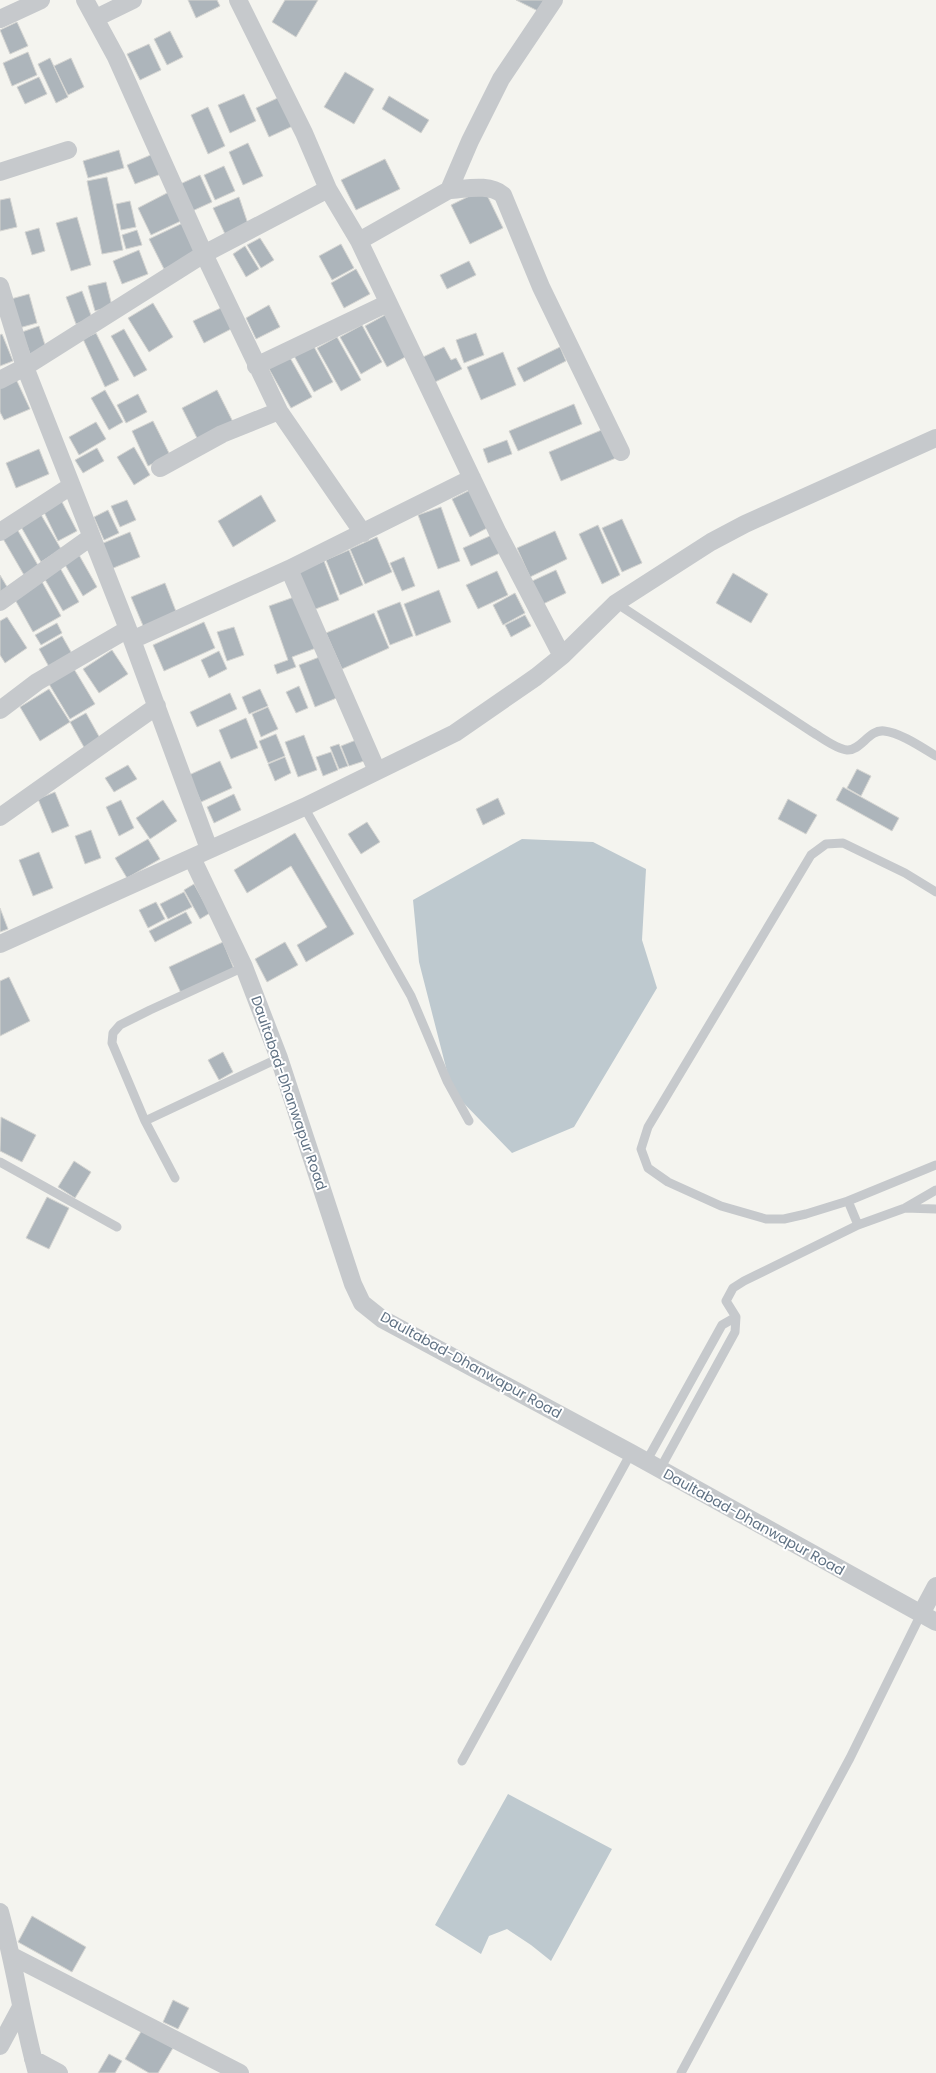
<svg xmlns="http://www.w3.org/2000/svg" width="936" height="2073" font-family="Poppins,sans-serif">
<style>
.water{fill:#bec9cf}
.building{fill:#adb5bb;stroke:#d5d5d2}
.lines{fill:none;stroke-linecap:round;stroke-linejoin:round}
.service{stroke:#c6c9cc;stroke-width:9}
.minor{stroke:#c6c9cc;stroke-width:18}
.labels{text-anchor:middle;stroke-width:4;stroke-linejoin:round;paint-order:stroke}
.street-label{font-size:14px;fill:#607284;stroke:#fff}
</style>
<rect width="100%" height="100%" fill="#f4f4ef"/>
<path class="water" d="M522,839l71,3 53,27 -4,71 15,48 -83,139 -62,26 -60,-62 -33,-129 -6,-62z
M508,1794l104,55 -61,112 -20,-16 -24,-16 -18,7 -8,18 -46,-29z"/>
<path class="building" d="M188,0h29l3,6 -24,12z
M285,0h33l-22,37 -24,-15z
M516,0h28l-6,11z
M17,22l11,24 -18,8 -10,-24z
M170,31l13,26 -16,8 -13,-26z
M149,44l12,26 -21,10 -13,-26z
M28,52l9,23 -25,11 -9,-23z
M50,58l18,39 -12,6 -18,-39z
M71,58l13,29 -16,8 -14,-29z
M345,72l29,17 -20,35 -30,-17z
M39,77l8,17 -22,10 -8,-17z
M244,94l12,27 -26,12 -12,-28z
M282,96l13,29 -26,12 -13,-29z
M389,96l40,24 -8,13 -39,-24z
M208,107l17,39 -17,8 -17,-39z
M248,143l15,33 -20,9 -14,-33z
M119,150l5,18 -36,10 -5,-17z
M153,154l8,20 -26,10 -8,-19z
M385,159l15,30 -44,21 -15,-30z
M224,166l11,25 -20,9 -11,-25z
M200,175l12,27 -22,10 -12,-27z
M107,177l16,73 -21,4 -15,-73z
M484,189l19,39 -33,16 -19,-39z
M169,192l14,28 -32,15 -13,-27z
M239,197l9,27 -23,10 -12,-26z
M10,198l7,29 -17,4v-31z
M130,201l6,26 -15,3 -5,-26z
M77,217l14,48 -20,6 -15,-48z
M185,222l15,30 -36,17 -15,-30z
M39,228l6,23 -13,4 -7,-23z
M137,230l5,15 -16,4 -4,-14z
M260,238l14,22 -13,8 -14,-23z
M341,244l13,24 -22,12 -13,-24z
M245,246l14,23 -13,8 -13,-23z
M139,250l9,24 -26,10 -9,-23z
M469,261l7,14 -29,14 -7,-14z
M356,269l14,25 -26,14 -13,-25z
M106,282l6,24 -17,5 -7,-25z
M82,291l10,27 -16,6 -10,-27z
M29,294l8,29 -18,5 -8,-29z
M153,303l20,34 -24,15 -21,-34z
M269,305l11,22 -24,12 -10,-21z
M223,307l10,21 -29,15 -11,-22z
M385,315l22,41 -20,11 -22,-41z
M362,325l20,37 -21,12 -21,-37z
M39,326l7,22 -16,6 -8,-22z
M124,329l23,41 -13,7 -23,-41z
M96,333l23,47 -14,7 -22,-48z
M476,333l8,22 -20,8 -8,-23z
M2,334l11,27 -13,5v-31z
M337,337l24,43 -20,11 -24,-43z
M312,343l21,39 -19,10 -21,-38z
M444,347l7,13 5,-2 6,11 -29,14 -12,-25z
M560,347l6,14 -42,21 -7,-14z
M503,352l13,33 -35,15 -14,-33z
M289,356l23,41 -21,11 -23,-41z
M16,379l14,30 -26,11 -4,-8v-26z
M105,390l18,32 -14,8 -18,-32z
M217,390l16,32 -35,18 -16,-32z
M138,394l9,18 -21,11 -9,-18z
M574,404l8,20 -64,27 -9,-20z
M153,421l17,34 -22,11 -16,-35z
M96,422l10,17 -27,16 -10,-18z
M604,429l12,29 -55,23 -12,-29z
M507,440l5,14 -24,9 -5,-14z
M134,447l16,28 -16,10 -17,-28z
M97,448l7,13 -21,12 -8,-13z
M39,449l10,25 -33,14 -10,-25z
M470,490l19,37 -19,10 -18,-38z
M261,495l15,26 -43,26 -15,-26z
M61,500l16,31 -19,10 -15,-31z
M127,500l9,20 -16,7 -9,-21z
M441,507l19,54 -22,8 -20,-54z
M108,510l11,23 -15,7 -10,-23z
M40,513l21,36 -20,13 -21,-37z
M622,519l20,44 -20,9 -20,-44z
M598,525l22,50 -18,9 -23,-50z
M17,529l22,38 -15,8 -22,-38z
M555,531l12,28 -37,18 -13,-29z
M130,532l10,25 -29,12 -10,-25z
M492,535l8,18 -29,13 -8,-18z
M377,537l15,35 -27,12 -15,-35z
M349,550l14,35 -23,10 -14,-35z
M79,555l18,32 -14,9 -19,-33z
M404,557l11,29 -13,5 -12,-28z
M324,561l15,39 -26,10 -15,-38z
M59,566l20,36 -16,9 -20,-35z
M556,570l10,23 -25,12 -11,-23z
M497,571l11,24 -30,14 -12,-24z
M733,573l35,21 -17,29 -35,-20z
M0,575l9,15 -9,6z
M41,580l20,36 -28,16 -20,-36z
M165,583l12,31 -33,14 -13,-31z
M439,590l12,32 -35,14 -12,-32z
M515,593l10,20 -22,12 -10,-20z
M297,596l19,52 -24,9 4,10 -19,7 -3,-9 14,-5 -19,-54z
M400,602l13,34 -23,9 -13,-34z
M374,613l15,35 -47,21 -16,-36z
M525,615l6,11 -20,11 -6,-12z
M7,617l20,31 -22,15 -5,-8v-34z
M204,622l11,26 -51,23 -11,-26z
M57,623l5,10 -21,12 -6,-10z
M234,627l10,28 -17,6 -10,-29z
M62,636l13,23 -23,13 -13,-23z
M112,650l16,24 -29,19 -16,-24z
M219,651l8,18 -18,9 -8,-18z
M322,656l17,41 -24,10 -16,-42z
M74,669l21,35 -25,15 -21,-35z
M299,686l9,22 -12,5 -10,-21z
M49,689l21,33 -30,19 -20,-34z
M260,689l8,17 -19,8 -7,-17z
M230,693l7,16 -40,18 -7,-15z
M268,707l10,22 -17,8 -9,-23z
M86,713l15,27 -16,9 -15,-27z
M246,718l12,30 -27,11 -12,-29z
M276,734l9,22 -17,7 -9,-22z
M304,735l13,35 -19,7 -13,-35z
M356,740l8,21 -15,5 -8,-20z
M339,744l9,22 -9,3 -9,-22z
M331,752l7,18 -15,6 -7,-19z
M285,757l6,16 -16,8 -7,-17z
M220,761l12,27 -31,14 -12,-27z
M128,765l9,14 -23,13 -9,-14z
M857,769l14,7 -10,20 -14,-8z
M843,787l56,31 -7,13 -56,-31z
M55,792l14,34 -17,7 -14,-34z
M234,794l7,16 -27,13 -7,-16z
M498,798l7,16 -22,11 -7,-16z
M788,799l29,16 -11,19 -28,-15z
M121,800l13,28 -15,8 -13,-29z
M163,800l14,21 -27,18 -14,-21z
M367,822l13,20 -19,12 -13,-20z
M91,830l10,28 -16,6 -10,-28z
M295,833l59,101 -48,28 -9,-17 30,-18 -36,-61 -44,27 -13,-23z
M148,839l12,20 -33,19 -12,-20z
M39,852l14,36 -20,8 -14,-36z
M194,884l16,29 -10,6 -16,-29z
M184,892l8,15 -24,12 -8,-15z
M156,902l9,17 -17,9 -9,-18z
M0,908l8,21 -8,3z
M186,912l6,11 -37,19 -6,-11z
M223,942l11,27 -53,24 -12,-26z
M285,942l13,23 -31,17 -12,-23z
M9,977l21,44 -30,15v-55z
M223,1052l10,20 -14,8 -11,-20z
M1,1117l35,18 -14,27 -22,-11z
M74,1161l17,11 -16,26 -17,-11z
M47,1197l22,11 -20,41 -23,-11z
M32,1916l54,31 -14,25 -54,-30z
M173,2000l16,8 -11,21 -15,-7z
M142,2030l31,18 -15,25h-9l-24,-14z
M109,2054l13,7 -7,12h-17z"/>
<g class="lines">
<path class="service" d="M616,603l196,129c9,5 24,17 35,18 14,1 22,-21 37,-19 17,2 37,16 52,25
M304,807l107,189 36,85 22,40
M936,892l-31,-19 -62,-30 -17,1 -15,11 -163,272 -7,22 7,19 20,14 53,24 45,13h18l22,-5 42,-13 88,-36
M145,1121l134,-63
M0,1162l117,65
M175,1178l-30,-57 -33,-78 1,-10 7,-8 30,-15 94,-43
M848,1201l10,24
M905,1208l31,1
M646,1462l76,-137 14,-8
M660,1469l75,-137 1,-15 -10,-16 7,-13 11,-7 114,-56 47,-17 31,-18
M462,1761l169,-308
M681,2073l169,-315 71,-144"/>
<path class="minor" d="M85,0l31,57 88,197 75,157 84,122
M238,0l66,133 24,56 31,52 139,292 64,123
M96,18l37,-18
M0,19l41,-19
M0,172l68,-22
M449,190c17,-1 40,-7 54,5l38,92 80,165
M359,241l90,-51 21,-49 31,-62 53,-79
M0,286l25,81 103,262 81,220
M256,366l132,-63
M0,380l25,-13 179,-113 124,-65
M160,468l62,-34 57,-23
M0,532l71,-46
M289,569l88,202
M0,602l91,-65
M132,640l157,-71 183,-91
M0,710l37,-28 91,-53
M0,817l157,-111
M192,858l52,109 35,91 74,226 9,19 20,16 249,134 305,169
M0,944l304,-137 151,-74 81,-56 26,-21 54,-53 95,-61 34,-18 191,-86
M921,1614l15,-28
M0,1912c15,53 22,108 37,161
M12,1956l228,117
M0,2046l21,-39
M33,2059l26,14"/>
</g>
<g class="labels">
<g class="street-label">
<text transform="translate(289 1093) rotate(71)" y="5">Daultabad-Dhanwapur Road</text>
<text transform="translate(471 1365) rotate(29)" y="5">Daultabad-Dhanwapur Road</text>
<text transform="translate(754 1522) rotate(29)" y="5">Daultabad-Dhanwapur Road</text>
</g>
</g>
</svg>
